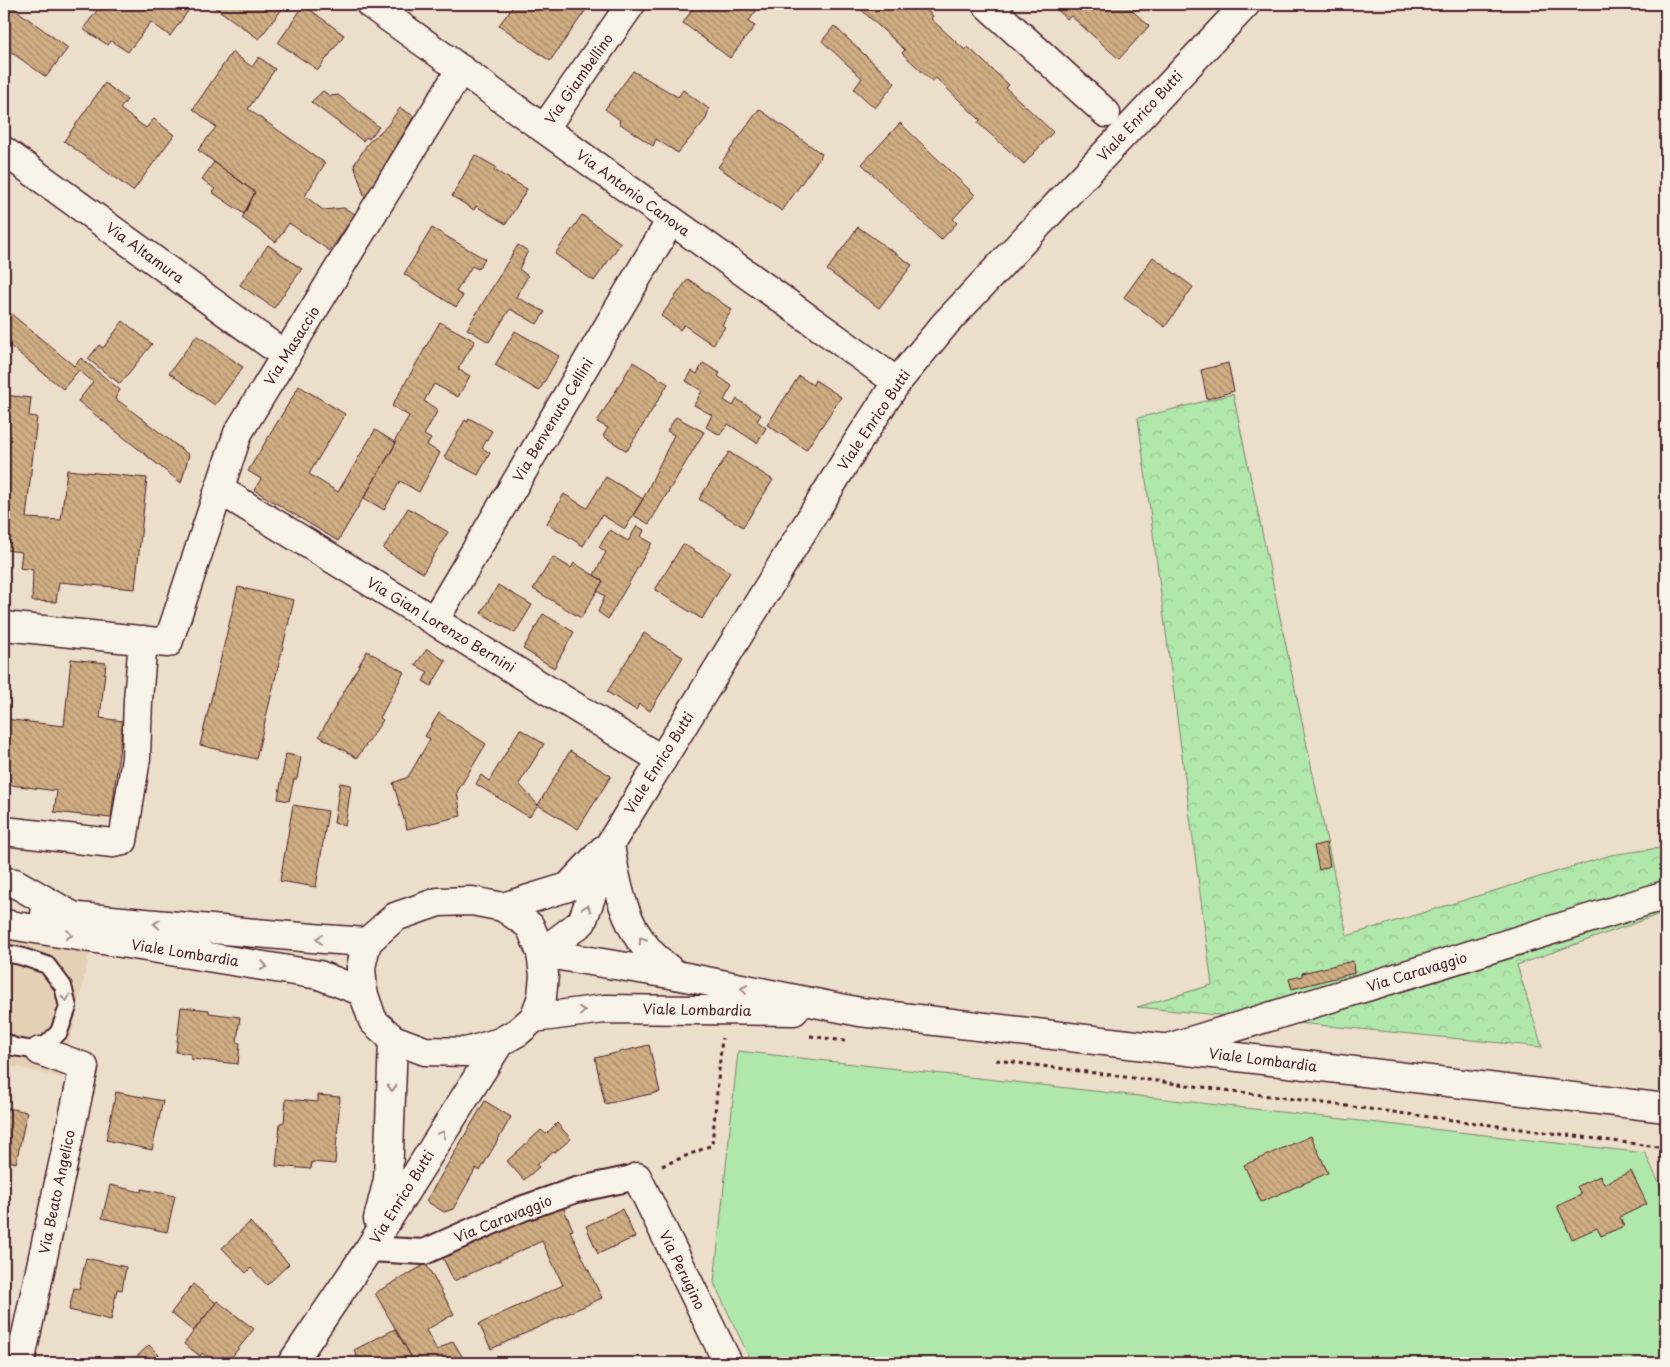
<svg xmlns="http://www.w3.org/2000/svg" width="1670" height="1367" font-family="'Playpen Sans',sans-serif">
<style>
.built{fill:#e3d0b5}
.green{fill:#b0e8ab;stroke:#7d846b}
.forest{fill:url(#forest-crowns);stroke:#7d846b}
.building{fill:url(#building-back-hatch);stroke:#4a1f2b}
.lines{fill:none;stroke-linecap:round;stroke-linejoin:round}
.service-casing{stroke:#4a1f2b;stroke-width:20}
.pedestrian-casing{stroke:#4a1f2b;stroke-width:28}
.minor-casing{stroke:#4a1f2b;stroke-width:31}
.tertiary-casing{stroke:#4a1f2b;stroke-width:31}
.secondary-casing{stroke:#4a1f2b;stroke-width:31}
.path{stroke:#4a1f2b;stroke-width:3;stroke-dasharray:4 4;stroke-linecap:butt}
.service{stroke:#f7f3e8;stroke-width:16}
.pedestrian{stroke:#f7f3e8;stroke-width:24}
.minor{stroke:#f7f3e8;stroke-width:28}
.tertiary{stroke:#f7f3e8;stroke-width:28}
.secondary{stroke:#f7f3e8;stroke-width:28}
.oneway{stroke:#a0898a}
.labels{text-anchor:middle;stroke-width:4;stroke-linejoin:round;paint-order:stroke}
.street-label{font-size:14px;fill:#4a1f2b;stroke:#f7f3e8}
</style>
<defs>
<pattern id="forest-crowns" width="20" height="18" patternUnits="userSpaceOnUse" patternTransform="scale(1.25)"><rect width="20" height="18" fill="#b0e8ab"/><path d="M2 6a3 3 0 1 1 6 0M12 15a3 3 0 1 1 6 0" fill="none" stroke="#99c793"/></pattern>
<pattern id="building-back-hatch" width="6" height="6" patternUnits="userSpaceOnUse" patternTransform="scale(1.25)"><rect width="6" height="6" fill="#d0ae83"/><path d="M-1 5l2 2M0 0l6 6M5-1l2 2" fill="none" stroke="#ab8d6b"/></pattern>
</defs>
<rect width="100%" height="100%" fill="#ebdeca"/>
<filter id="ink" filterUnits="userSpaceOnUse"><feTurbulence type="fractalNoise" baseFrequency=".02" numOctaves="2"/><feDisplacementMap in="SourceGraphic" scale="10" xChannelSelector="R" yChannelSelector="G"/><feConvolveMatrix kernelMatrix="1 2 1 2 8 2 1 2 1" color-interpolation-filters="sRGB"/></filter>
<g filter="url(#ink)">
<path class="built" d="M4,929l88,13 -30,136 -58,-14z"/>
<path class="green" d="M738,1051l907,102 21,45v165h-914l-38,-80z"/>
<path class="forest" d="M1233,394l114,542 264,-81 55,-8v65l-149,53 25,82 -405,-40 75,-22 -74,-567z"/>
<path class="building" d="M4,4h4l60,44 -22,29 -39,-28 -3,4z
M102,4h91l-23,32 -19,-14 -23,30 -17,-11 -3,4 -25,-16z
M215,4h71l-27,35 -46,-33z
M515,4h75l-40,57 -51,-36z
M696,4h60l3,3 -11,15 7,4 -25,32 -47,-35z
M860,4h60l13,12 -2,3 34,31 3,-3 41,38 -3,3 47,44 -29,32 -46,-41 2,-3 -44,-42 -4,3 -30,-28 3,-3 -48,-44z
M1051,4h74l24,22 -30,33 -48,-43 -4,3z
M304,5l40,30 -26,35 -40,-27z
M834,26l61,57 -20,25 -21,-19 8,-11 -40,-37z
M232,52l20,15 7,-10 16,12 -27,40 77,54 -20,33 18,14 21,-2 11,6 -25,37 -41,-28 -13,19 -34,-24 13,-26 -57,-42 18,-23 -23,-18z
M633,71l45,26 5,-7 26,19 -3,10 -28,34 -22,-14 -3,7 -34,-23 1,-3 -15,-11z
M105,83l22,17 -7,9 26,19 8,-9 20,16 -41,56 -69,-50z
M323,91l7,5 8,-1 41,32 -10,12 -3,-2 -3,4 -52,-39z
M400,108l14,8 -49,82 -11,-33 14,-22 19,-17z
M759,109l63,45 -40,57 -64,-44z
M900,123l75,72 -22,24 4,4 -16,17 -79,-76z
M475,155l21,12 -2,3 33,19 -21,35 -30,-18 -2,4 -22,-14z
M214,162l41,30 -11,22 -32,-22 3,-3 -13,-10z
M582,215l39,28 -27,38 -39,-27z
M858,227l54,38 -33,43 -52,-38z
M432,228l53,31 -7,10 -6,-3 -16,26 7,4 -7,11 -52,-33z
M268,245l34,24 -28,39 -34,-23z
M518,245l10,6 -9,18 9,7 -12,21 29,15 -8,12 -27,-15 -21,33 -22,-13z
M1153,257l40,30 -28,40 -41,-30z
M688,279l44,31 -10,15 3,2 -12,18 -29,-20 -4,5 -19,-14z
M4,308l70,58 7,-8 39,32 -5,8 74,57 -8,28 -103,-82 15,-19 -14,-12 -16,19 -59,-48z
M123,321l29,23 -32,40 -32,-25 11,-14 4,3z
M440,322l35,19 -17,28 12,7 -12,21 -24,-13 -10,17 14,9 -14,25 7,4 -4,6 13,8 -21,39 -19,-11 -16,29 -20,-12 32,-55 -2,-1 15,-26 -17,-10z
M515,331l44,25 -20,35 -44,-26z
M197,335l46,32 -28,38 -46,-32z
M633,362l35,22 -41,67 -24,-15 5,-8 -11,-6z
M703,363l17,10 -2,3 14,10 -8,14 9,6 4,-7 24,16 -4,6 9,7 -9,15 -29,-19 -8,11 -14,-8 6,-12 -18,-10 8,-14 -16,-10 6,-10 5,3z
M1228,363l6,28 -27,8 -6,-29z
M799,376l14,9 2,-5 26,17 -35,53 -39,-25z
M299,386l46,28 -36,60 29,18 37,-62 21,13 -58,98 -84,-51 7,-11 -13,-8z
M4,395l27,3 -2,18 8,1 -11,101 35,2 6,-50 80,8 -12,111 -76,-7 -3,20 -24,-1 1,-31 -13,-2 2,-16 -17,-2 -1,14z
M676,417l28,15 -55,92 -16,-9 10,-16 31,-64 -7,-4z
M469,418l23,13 -10,17 8,5 -12,22 -34,-18 21,-37 3,2z
M729,452l44,28 -30,47 -44,-28z
M606,477l37,22 -18,30 -23,-14 -19,31 -36,-23 17,-29 23,14z
M408,508l40,24 -25,41 -40,-24z
M637,526l7,4 -3,7 11,6 -44,76 -10,-7 7,-16 -8,-5 6,-10 -9,-6 12,-23 -7,-5 11,-17 18,11z
M683,544l47,28 -28,47 -47,-29z
M553,557l18,11 3,-5 29,18 -22,37 -48,-29z
M498,585l34,20 -17,28 -34,-20z
M238,587l56,13 -38,159 -56,-14z
M543,614l31,18 -20,36 -31,-19z
M644,633l39,24 -33,54 -11,-7 -3,6 -29,-18z
M427,649l19,12 -15,25 -8,-5 5,-9 -13,-7z
M367,651l37,21 -24,46 3,2 -26,38 -38,-22z
M71,659l35,4 -6,55 23,3 -12,97 -57,-6 3,-21 -53,-7v-65l60,7z
M439,713l47,31 -29,48 4,24 -54,13 -14,-46 15,-6 22,-38 -5,-3z
M520,729l24,15 -25,40 19,21 -9,12 -53,-33 5,-9 8,6z
M570,751l41,25 -33,53 -40,-24z
M286,754l15,3 -4,22h-3l-5,22 -11,-2z
M340,783l11,2 -6,41 -11,-3z
M293,805l35,6 -12,76 -36,-6z
M1326,843l4,23 -11,4 -5,-24z
M1353,961l1,12 -62,16 -3,-10 13,-3v-3z
M181,1007l28,3v3l31,4 -3,25 3,1 -2,21 -47,-5v-5l-15,-2z
M649,1045l11,47 -55,12 -10,-46z
M116,1092l47,9 -11,49 -46,-10z
M318,1095l22,2 -5,67 -23,-2 -1,7 -35,-3 4,-43 4,-1 2,-23 32,3z
M485,1101l26,16 -31,54 -4,-3 -23,41 -9,3 -18,-11z
M4,1107l23,5 -11,51 -12,-3z
M557,1123l14,16 -17,14 -1,-1 -16,13 2,2 -15,13 -17,-19 34,-31 5,4z
M1311,1136l17,37 -67,29 -17,-37z
M1631,1171l16,33 -27,13 4,9 -23,10 -4,-8 -25,11 -15,-33 24,-11 -4,-9 23,-10 4,8z
M110,1185l31,7 1,-3 33,7 -8,36 -65,-14z
M560,1200l13,30 -3,1 32,67 -111,51 -12,-25 84,-39 -21,-44 -88,40 -13,-27z
M622,1209l13,28 -37,17 -12,-28z
M250,1222l39,42 -22,21 -16,-17 -5,5 -24,-25z
M4,1231l6,1 -6,31z
M86,1258l40,9 -4,23 -5,-1 -6,31 -42,-10 5,-22 5,1z
M426,1264l28,50 -28,16 11,20 16,-9 13,22h-51l-40,-70z
M193,1284l23,19 -23,28 -22,-18z
M217,1301l37,28 -27,34h-12l-13,-10 -2,3 -16,-12z
M395,1329l20,34h-55l-6,-13z
M149,1345l18,18h-37z"/>
<g class="lines">
<defs>
<path id="service" d="M4,953l16,3 27,9 16,21 5,21 -9,25 -19,19 -26,-4 -10,-6"/>
<path id="pedestrian" d="M369,1249l55,3 97,-43 55,-19 61,-13"/>
<path id="minor" d="M370,4l527,378
M986,4l120,109
M544,129l87,-125
M4,151l282,205
M220,490l442,270
M434,621l237,-401
M4,626l164,17 70,-210 223,-364
M4,831l109,12 10,-2 13,-83 2,-58 5,-60
M4,882l11,1 59,34
M1168,1048l498,-153
M637,1177l91,186
M20,1363l64,-296 -44,-16"/>
<path id="tertiary" d="M610,845c6,37 13,78 40,107 7,8 17,15 26,23
M503,907l65,-20 35,-37
M541,953l41,-31 28,-78 247,-401 40,-61 48,-58 301,-320
M378,1219l10,-39 5,-141
M292,1363l77,-114 131,-207"/>
<path id="secondary" d="M472,901l31,6 27,19 11,27 3,22 -2,22 -8,21 -16,14 -18,10 -34,10 -41,-1 -32,-12 -20,-18 -10,-29 -2,-25 6,-25 28,-25 43,-15z
M45,914l279,25 43,3
M4,924l315,51 44,17
M541,953l135,22 184,37 806,96
M534,1018l70,-9 190,2"/>
</defs>
<use href="#service" class="service-casing"/>
<use href="#pedestrian" class="pedestrian-casing"/>
<use href="#minor" class="minor-casing"/>
<use href="#tertiary" class="tertiary-casing"/>
<use href="#secondary" class="secondary-casing"/>
<path class="path" d="M810,1036l35,5
M996,1060l670,88
M662,1166l50,-21 10,-107"/>
<use href="#service" class="service"/>
<use href="#pedestrian" class="pedestrian"/>
<use href="#minor" class="minor"/>
<use href="#tertiary" class="tertiary"/>
<use href="#secondary" class="secondary"/>
</g>
<defs><path id="oneway-chevron" d="M-2-3.5L2.5 0L-2 3.5" fill="none" stroke-width="1.6" stroke-linecap="round" stroke-linejoin="round" transform="scale(1.25)"/></defs>
<g class="oneway">
<use href="#oneway-chevron" transform="translate(587 908) rotate(-70)"/>
<use href="#oneway-chevron" transform="translate(157 924) rotate(-175)"/>
<use href="#oneway-chevron" transform="translate(69 935) rotate(9)"/>
<use href="#oneway-chevron" transform="translate(319 939) rotate(-175)"/>
<use href="#oneway-chevron" transform="translate(642 940) rotate(-123)"/>
<use href="#oneway-chevron" transform="translate(264 966) rotate(9)"/>
<use href="#oneway-chevron" transform="translate(744 989) rotate(-169)"/>
<use href="#oneway-chevron" transform="translate(66 998) rotate(76)"/>
<use href="#oneway-chevron" transform="translate(582 1011) rotate(-7)"/>
<use href="#oneway-chevron" transform="translate(392 1088) rotate(92)"/>
<use href="#oneway-chevron" transform="translate(442 1134) rotate(-58)"/>
</g>
</g>
<g class="labels">
<g class="street-label">
<text transform="translate(579 79) rotate(-55)" y="5">Via Giambellino</text>
<text transform="translate(1140 116) rotate(-47)" y="5">Viale Enrico Butti</text>
<text transform="translate(633 193) rotate(36)" y="5">Via Antonio Canova</text>
<text transform="translate(145 253) rotate(36)" y="5">Via Altamura</text>
<text transform="translate(292 346) rotate(-58)" y="5">Via Masaccio</text>
<text transform="translate(553 420) rotate(-59)" y="5">Via Benvenuto Cellini</text>
<text transform="translate(874 420) rotate(-56)" y="5">Viale Enrico Butti</text>
<text transform="translate(441 625) rotate(31)" y="5">Via Gian Lorenzo Bernini</text>
<text transform="translate(659 763) rotate(-58)" y="5">Viale Enrico Butti</text>
<text transform="translate(185 953) rotate(9)" y="5">Viale Lombardia</text>
<text transform="translate(1417 972) rotate(-17)" y="5">Via Caravaggio</text>
<text transform="translate(697 1010) rotate(1)" y="5">Viale Lombardia</text>
<text transform="translate(1263 1060) rotate(7)" y="5">Viale Lombardia</text>
<text transform="translate(57 1192) rotate(-78)" y="5">Via Beato Angelico</text>
<text transform="translate(402 1197) rotate(-58)" y="5">Via Enrico Butti</text>
<text transform="translate(503 1219) rotate(-22)" y="5">Via Caravaggio</text>
<text transform="translate(682 1270) rotate(64)" y="5">Via Perugino</text>
</g>
</g>
<rect width="1670" height="1367" fill="none" stroke="#f7f3e8" stroke-width="20"/>
<rect x="10" y="10" width="1650" height="1347" fill="none" stroke="#4a1f2b" stroke-width="2" filter="url(#ink)"/>
</svg>
